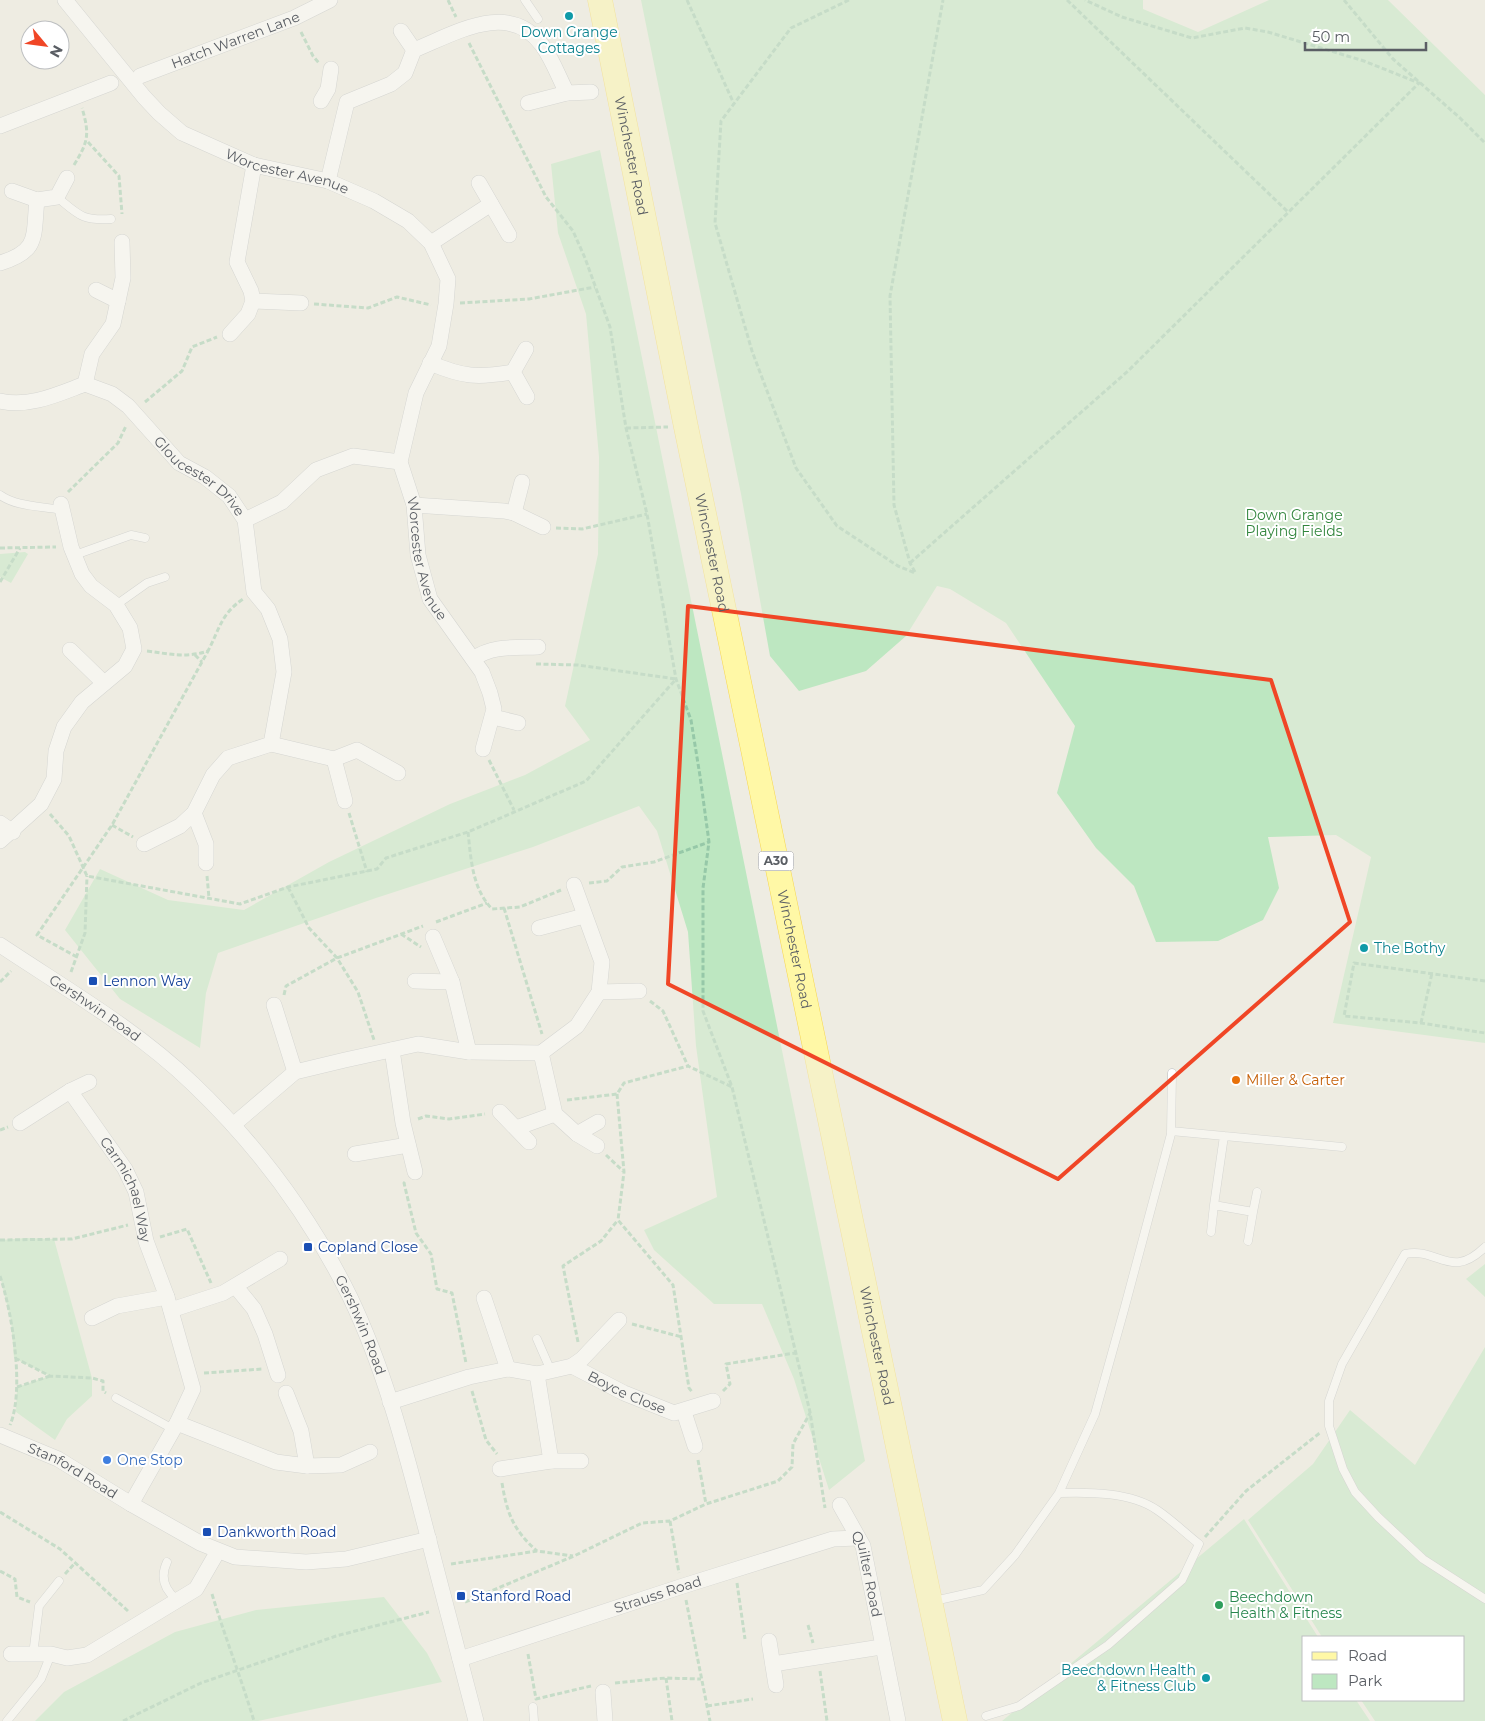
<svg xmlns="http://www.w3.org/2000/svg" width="1485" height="1721" font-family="Montserrat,sans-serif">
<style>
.green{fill:#bde7c1}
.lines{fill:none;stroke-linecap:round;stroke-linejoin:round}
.lane-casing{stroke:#b7babf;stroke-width:9}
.street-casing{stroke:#b7babf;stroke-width:16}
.primary-casing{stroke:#f7d652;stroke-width:25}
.path{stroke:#96c8a8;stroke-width:3;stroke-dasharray:5 2.5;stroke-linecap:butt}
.lane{stroke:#fff;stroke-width:8}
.street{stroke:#fff;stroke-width:15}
.primary{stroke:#fff8a6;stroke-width:24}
.marked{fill:none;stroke:#f04626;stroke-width:4;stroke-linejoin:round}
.culture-dot{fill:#0f9aa8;stroke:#fff;stroke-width:2}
.transit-dot{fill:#1a4fb4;stroke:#fff;stroke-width:2}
.food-dot{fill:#e8710a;stroke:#fff;stroke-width:2}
.shop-dot{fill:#3f7fe0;stroke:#fff;stroke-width:2}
.leisure-dot{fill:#2e9e5b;stroke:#fff;stroke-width:2}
.labels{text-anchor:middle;stroke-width:4;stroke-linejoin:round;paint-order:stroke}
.shield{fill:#fff;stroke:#8c8e92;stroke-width:1}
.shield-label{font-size:12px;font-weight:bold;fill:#5a5e64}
.culture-label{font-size:14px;fill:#0d838f;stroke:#fff}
.street-label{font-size:14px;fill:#5a5e64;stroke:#fff}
.park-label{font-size:14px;fill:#31853c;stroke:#fff}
.transit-label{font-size:14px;fill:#164399;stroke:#fff;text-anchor:start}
.food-label{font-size:14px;fill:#c56008;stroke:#fff;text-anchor:start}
.shop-label{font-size:14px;fill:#366cbe;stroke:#fff;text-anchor:start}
.leisure-label{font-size:14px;fill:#27864d;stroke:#fff;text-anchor:start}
</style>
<rect width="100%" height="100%" fill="#eeece2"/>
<path class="green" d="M641,0h502v9l55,23 71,-32h119l97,95v948l-152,-20 38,-166 -35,-22 -68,2 11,51 -16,32 -45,21 -62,1 -22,-56 -38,-38 -39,-55 18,-67 -69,-103 -56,-34 -13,-3 -31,50 -40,35 -67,20 -29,-35 -29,-162z
M600,150l265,1311 -36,29 -35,-111 -32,-75h-48l-60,-54 -10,-20 73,-33 -21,-151 -8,-114 -31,-101 -18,-25 -106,41 -157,51 -158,55 -12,40 -6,55 -80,-49 -55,-69 35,-61 68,31 76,10 85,-48 121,-58 75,-29 65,-35 -25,-34 33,-152 1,-97 -13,-143 -28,-81 -7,-69z
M25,552l3,2 -17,29 -11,-6v-23z
M26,1238l28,1 38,139v18l-25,23 -12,21 -39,-28 1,-25 33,-11 -36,-18 -3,-37 -11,-45v-36z
M1485,1264v33l-19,-18z
M1485,1347v374h-110l-14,-21h103v-63h-142l-74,-117 65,-56 37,-54 65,55z
M1244,1519l74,118h-14v63h52l14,21h-368z
M384,1597l43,56 15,29 -184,39h-223l29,-29 111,-60 81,-22z"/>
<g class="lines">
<defs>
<path id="lane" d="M525,0l13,19
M57,197c22,18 25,24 54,22
M0,495c17,12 41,11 61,15
M75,555l56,-20 14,3
M116,605l31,-22 18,-6
M1171,1131l171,16
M1224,1136l-10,69 39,7 -5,29
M1253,1212l4,-20
M1211,1232l3,-27
M1485,1247c-35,34 -46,0 -80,7l-63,110 -13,37v25l14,43 12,23 23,25 45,42 62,40
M537,1339l14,32
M116,1398l57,31
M1059,1493l36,-79 29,-104 47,-176 1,-61
M167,1562c-7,15 -3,27 9,37
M934,1601l49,-11 32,-35 44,-62c30,-1 72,-1 98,17 15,10 28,23 42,34l-17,36 -74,65 -89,61 -33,10
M33,1655l6,-49 20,-25
M533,1707l1,14
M7,1721l34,-42 10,-25"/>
<g id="street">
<path id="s1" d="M65,0l79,97 15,16 23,20 72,32 74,16 46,20 34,20 23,22 17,36 -2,25 -7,42 -23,47 -16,69 14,43 4,50 12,44 52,73 8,21 4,16 -11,40"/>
<path d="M401,31l13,19"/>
<path id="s2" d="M140,76l154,-58 36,-18"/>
<path d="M321,101l7,-12 3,-20"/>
<path d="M528,103l39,-10 24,-1"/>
<path d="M0,126l111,-43"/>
<path d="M328,181l19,-79 44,-18 14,-11 9,-23c42,-17 95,-50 128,-5 11,15 17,33 25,48"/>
<path d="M479,183l30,52"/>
<path d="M12,191l25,9 20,-3 10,-19"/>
<path d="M431,243l60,-39"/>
<path d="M0,263c40,-12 33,-27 37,-63"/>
<path d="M96,290l22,11"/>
<path d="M253,301l48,2"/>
<path d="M230,334l18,-20 5,-13 -2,-10 -14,-29 17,-97"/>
<path d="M526,349l-13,23 14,25"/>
<path d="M430,363c33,14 47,15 83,9"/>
<path d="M85,384l7,-30 21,-30 10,-46 -1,-36"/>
<path id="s3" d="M0,401c29,7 58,-7 85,-17l27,10 16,12 51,57 26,14 24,19 16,24 9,72 14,17 12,30 4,33 -13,72 -43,14 -15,17 -19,38 -14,13 -36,18"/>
<path d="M414,505l90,6 10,2 29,14"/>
<path d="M514,513l8,-31"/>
<path d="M245,520l37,-18 34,-32 37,-14 47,6"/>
<path d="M70,650l34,33"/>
<path d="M473,659c20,-14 42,-11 65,-12"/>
<path d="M493,717l25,6"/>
<path d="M271,744l63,15 23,-9 41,23"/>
<path d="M334,759l11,42"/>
<path d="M194,813l12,31v19"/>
<path d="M0,823l13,9"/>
<path d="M0,841l41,-37 13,-25 2,-28 8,-24 18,-25 43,-36 9,-17 -4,-21 -14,-23 -25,-19 -9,-12 -11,-27 -10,-43"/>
<path d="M539,928l45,-12"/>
<path d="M433,937l19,45 17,70"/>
<path id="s4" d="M0,945c66,44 136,84 193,139 64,61 118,134 157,213 33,69 53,144 72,217 18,69 36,138 54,207"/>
<path d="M415,981l37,1"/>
<path d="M599,992l40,-1"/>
<path d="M274,1005l21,67"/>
<path d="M392,1050l11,73 12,49"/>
<path d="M541,1053l14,61 22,20 20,12"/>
<path id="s5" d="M70,1091l55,78 11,23 10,49 21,56 26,92 -16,34 -46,81"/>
<path d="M500,1112l29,30"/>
<path d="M20,1123l50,-32 19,-9"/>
<path d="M233,1125l62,-53 50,-12 73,-16 51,8 72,1 36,-27 22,-34 3,-30 -28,-77"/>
<path d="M516,1128l39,-14"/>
<path d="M577,1134l21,-12"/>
<path d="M355,1154l53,-9"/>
<path d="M236,1287l18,22 11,25 13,41"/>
<path d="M484,1298l24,71"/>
<path d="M171,1310l52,-17 57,-34"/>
<path d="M92,1318l25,-12 50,-9"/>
<path id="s6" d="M572,1366l52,27 50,20 39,-12"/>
<path d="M537,1374l14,87"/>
<path d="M286,1393l15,38 6,35"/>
<path d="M390,1402l79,-25 39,-8 29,5 35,-8 10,-7 37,-39"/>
<path d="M684,1412l11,34"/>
<path d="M177,1423l99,39 31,4 34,-1 29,-13"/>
<path id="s7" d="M0,1435l58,24 73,45 69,39 35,14 71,5 40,-3 83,-20"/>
<path d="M500,1469l51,-8h30"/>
<path id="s8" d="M840,1505l23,41 35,175"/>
<path d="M769,1641l7,44"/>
<path d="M11,1654h40l16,4 20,-3 109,-66 22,-38"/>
<path id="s9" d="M460,1659l223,-73 150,-47 24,-1"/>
<path d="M773,1664l108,-17"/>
<path d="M603,1692l2,29"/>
</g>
<g id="primary">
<path id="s10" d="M600,0l86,427 269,1294"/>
</g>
</defs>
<use href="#lane" class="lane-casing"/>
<use href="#street" class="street-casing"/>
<use href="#primary" class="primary-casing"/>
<path class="path" d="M448,0l8,17
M687,0l47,104
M849,0l-58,28 -70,93 -6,102 37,128 44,117 41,58 61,40 17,7
M1067,0l221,212
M1344,0l49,59 67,59 25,25
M301,32l12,24 6,7
M469,43l77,154 27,34 12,27 25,69 16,101 21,86 29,165 15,41 9,56 9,66 -6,46v123l29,76 78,325 15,96
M88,142l31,34 3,38
M74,165c14,-23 16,-30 8,-57
M460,303l69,-4 66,-12
M314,304l54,4 29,-11 34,8
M145,402l37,-31 10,-24 25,-10
M626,428l42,-1
M68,492l50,-49 8,-17
M556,528l26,1 65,-15
M0,548l56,-1
M910,563l218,-192 291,-288 -55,-22 -96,-29 -23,-4 -53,10 -70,-21 -37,-17
M915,572l-5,-9 -16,-58 -4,-209 53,-296
M0,582l20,-34
M147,651c22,3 40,7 61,0 12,-23 13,-37 35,-52
M195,655l7,7
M536,664l42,1 98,14
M489,760l25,50
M349,813l18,59
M50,814l19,22 18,40 153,28 48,-17 89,-18 9,-11 82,-26 118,-51 90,-102
M112,825l21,12
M468,832c3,27 4,56 24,77l28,-2 41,-17
M207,876l2,22
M589,883l18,-2 15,-14 32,-5 55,-20
M288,887l21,41 28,30 21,34 16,48
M504,908l38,126
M436,922l51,-19
M401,934l20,13
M77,957l-40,-22 75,-110 96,-174
M71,972l14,-39 2,-57
M1485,981l-131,-18 -10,53 77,7 64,10
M0,982l11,-11
M92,983l1,-2
M284,995l2,-9 51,-28 86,-32
M650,1001l13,10 25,55
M1421,1023l11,-50
M617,1094l7,78 -6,48 55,65 16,103 4,5
M567,1100l50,-6 7,-11 64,-17 44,21
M418,1119l8,-3 23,3 36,-5
M0,1130l8,-3
M606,1155l17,16
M405,1182l-1,1 12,50 15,21 6,35 15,4 14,70
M160,1237l27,-8 24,54
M0,1240l72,-1 56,-14
M0,1276c12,36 25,114 10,149
M632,1324l50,13
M578,1342l-15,-76 38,-25 17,-21
M15,1358l35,18 42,2 11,3v10l3,2
M204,1373l58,-4
M17,1387l33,-11
M472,1391l14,49 11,14
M723,1391l7,-7 -4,-20 69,-11
M698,1460l8,44
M502,1483c5,30 11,47 35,68
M0,1512l60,37 68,62
M670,1521l9,52
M1205,1537l41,-46 75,-59
M451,1564l86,-13 36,5
M0,1571l15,8 2,18 13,5
M65,1574l10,-11
M737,1583l8,56
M212,1594c13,43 29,84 42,127
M686,1600l24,121
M465,1602l109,-46 68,-33 28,-2 36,-17 72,-23 14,-14 1,-23 17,-31
M808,1625l5,18
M528,1654l8,45 55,-13
M820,1671l7,50
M666,1678l6,43
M615,1683l51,-5 35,1
M707,1706l46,-7
M123,1721l78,-38 135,-47 93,-24"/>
<use href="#lane" class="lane"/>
<use href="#street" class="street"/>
<use href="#primary" class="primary"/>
</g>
<path d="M0 0H1485V1721H0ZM688,606l583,74 79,242 -292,257 -390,-195z" fill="#eeece2" fill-opacity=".55" fill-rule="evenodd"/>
<path class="marked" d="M688,606l583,74 79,242 -292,257 -390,-195z"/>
<g class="culture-dot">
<circle cx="569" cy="16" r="5"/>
<circle cx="1364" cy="948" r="5"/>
<circle cx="1206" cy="1678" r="5"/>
</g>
<g class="transit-dot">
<rect x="88" y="976" width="10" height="10" rx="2.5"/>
<rect x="303" y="1242" width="10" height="10" rx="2.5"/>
<rect x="202" y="1527" width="10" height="10" rx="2.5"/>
<rect x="456" y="1591" width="10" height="10" rx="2.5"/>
</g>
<circle class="food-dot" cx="1236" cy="1080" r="5"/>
<circle class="shop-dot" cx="107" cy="1460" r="5"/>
<circle class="leisure-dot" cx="1219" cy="1605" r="5"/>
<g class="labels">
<rect class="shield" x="758.5" y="851.5" width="35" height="19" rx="4"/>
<g class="shield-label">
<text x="776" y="865">A30</text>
</g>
<g class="culture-label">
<text x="569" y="37">Down Grange<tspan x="569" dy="16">Cottages</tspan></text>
<text x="1374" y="953" text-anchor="start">The Bothy</text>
<text x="1196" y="1675" text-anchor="end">Beechdown Health<tspan x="1196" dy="16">&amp; Fitness Club</tspan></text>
</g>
<g class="street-label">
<text dy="5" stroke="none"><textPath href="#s2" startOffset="102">Hatch Warren Lane</textPath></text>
<text dy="5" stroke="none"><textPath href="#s10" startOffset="159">Winchester Road</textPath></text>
<text dy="5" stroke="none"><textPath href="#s1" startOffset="290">Worcester Avenue</textPath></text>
<text dy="5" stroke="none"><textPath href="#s3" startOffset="238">Gloucester Drive</textPath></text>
<text dy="5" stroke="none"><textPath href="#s10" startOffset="564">Winchester Road</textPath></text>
<text dy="5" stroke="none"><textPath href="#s1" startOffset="785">Worcester Avenue</textPath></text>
<text dy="5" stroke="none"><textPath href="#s10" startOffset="969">Winchester Road</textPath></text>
<text dy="5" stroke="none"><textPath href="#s4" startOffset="114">Gershwin Road</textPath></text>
<text dy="5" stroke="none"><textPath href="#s5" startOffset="115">Carmichael Way</textPath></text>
<text dy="5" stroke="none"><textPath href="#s4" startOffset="534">Gershwin Road</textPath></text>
<text dy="5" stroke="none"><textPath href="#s10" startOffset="1374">Winchester Road</textPath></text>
<text dy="5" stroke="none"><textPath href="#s6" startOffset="61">Boyce Close</textPath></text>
<text dy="5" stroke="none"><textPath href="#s7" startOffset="81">Stanford Road</textPath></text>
<text dy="5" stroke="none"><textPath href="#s8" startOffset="75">Quilter Road</textPath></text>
<text dy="5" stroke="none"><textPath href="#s9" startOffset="208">Strauss Road</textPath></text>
</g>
<g class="park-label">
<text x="1294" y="520">Down Grange<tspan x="1294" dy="16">Playing Fields</tspan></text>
</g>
<g class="transit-label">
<text x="103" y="986">Lennon Way</text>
<text x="318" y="1252">Copland Close</text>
<text x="217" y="1537">Dankworth Road</text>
<text x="471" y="1601">Stanford Road</text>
</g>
<g class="food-label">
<text x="1246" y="1085">Miller &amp; Carter</text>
</g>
<g class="shop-label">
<text x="117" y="1465">One Stop</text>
</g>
<g class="leisure-label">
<text x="1229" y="1602">Beechdown<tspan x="1229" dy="16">Health &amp; Fitness</tspan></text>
</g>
</g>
<rect x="1302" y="1636" width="162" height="65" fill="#ffffff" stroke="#bdbfc1"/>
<rect x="1312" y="1652" width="25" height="8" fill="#fff8a6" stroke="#bdbfc1"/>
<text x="1348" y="1661" font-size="15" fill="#5a5e64">Road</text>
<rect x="1312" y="1674" width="25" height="15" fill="#bde7c1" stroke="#bdbfc1"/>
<text x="1348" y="1686" font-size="15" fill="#5a5e64">Park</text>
<g transform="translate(45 45) rotate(119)"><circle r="24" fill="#ffffff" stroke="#bdbfc1"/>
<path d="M0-4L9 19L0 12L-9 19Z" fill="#f04626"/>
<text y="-8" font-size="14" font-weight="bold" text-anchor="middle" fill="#5a5e64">N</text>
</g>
<path d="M1305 42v8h121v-8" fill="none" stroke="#5a5e64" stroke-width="2.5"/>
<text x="1312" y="42" font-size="15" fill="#5a5e64" stroke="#ffffff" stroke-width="4" paint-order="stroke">50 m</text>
</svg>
